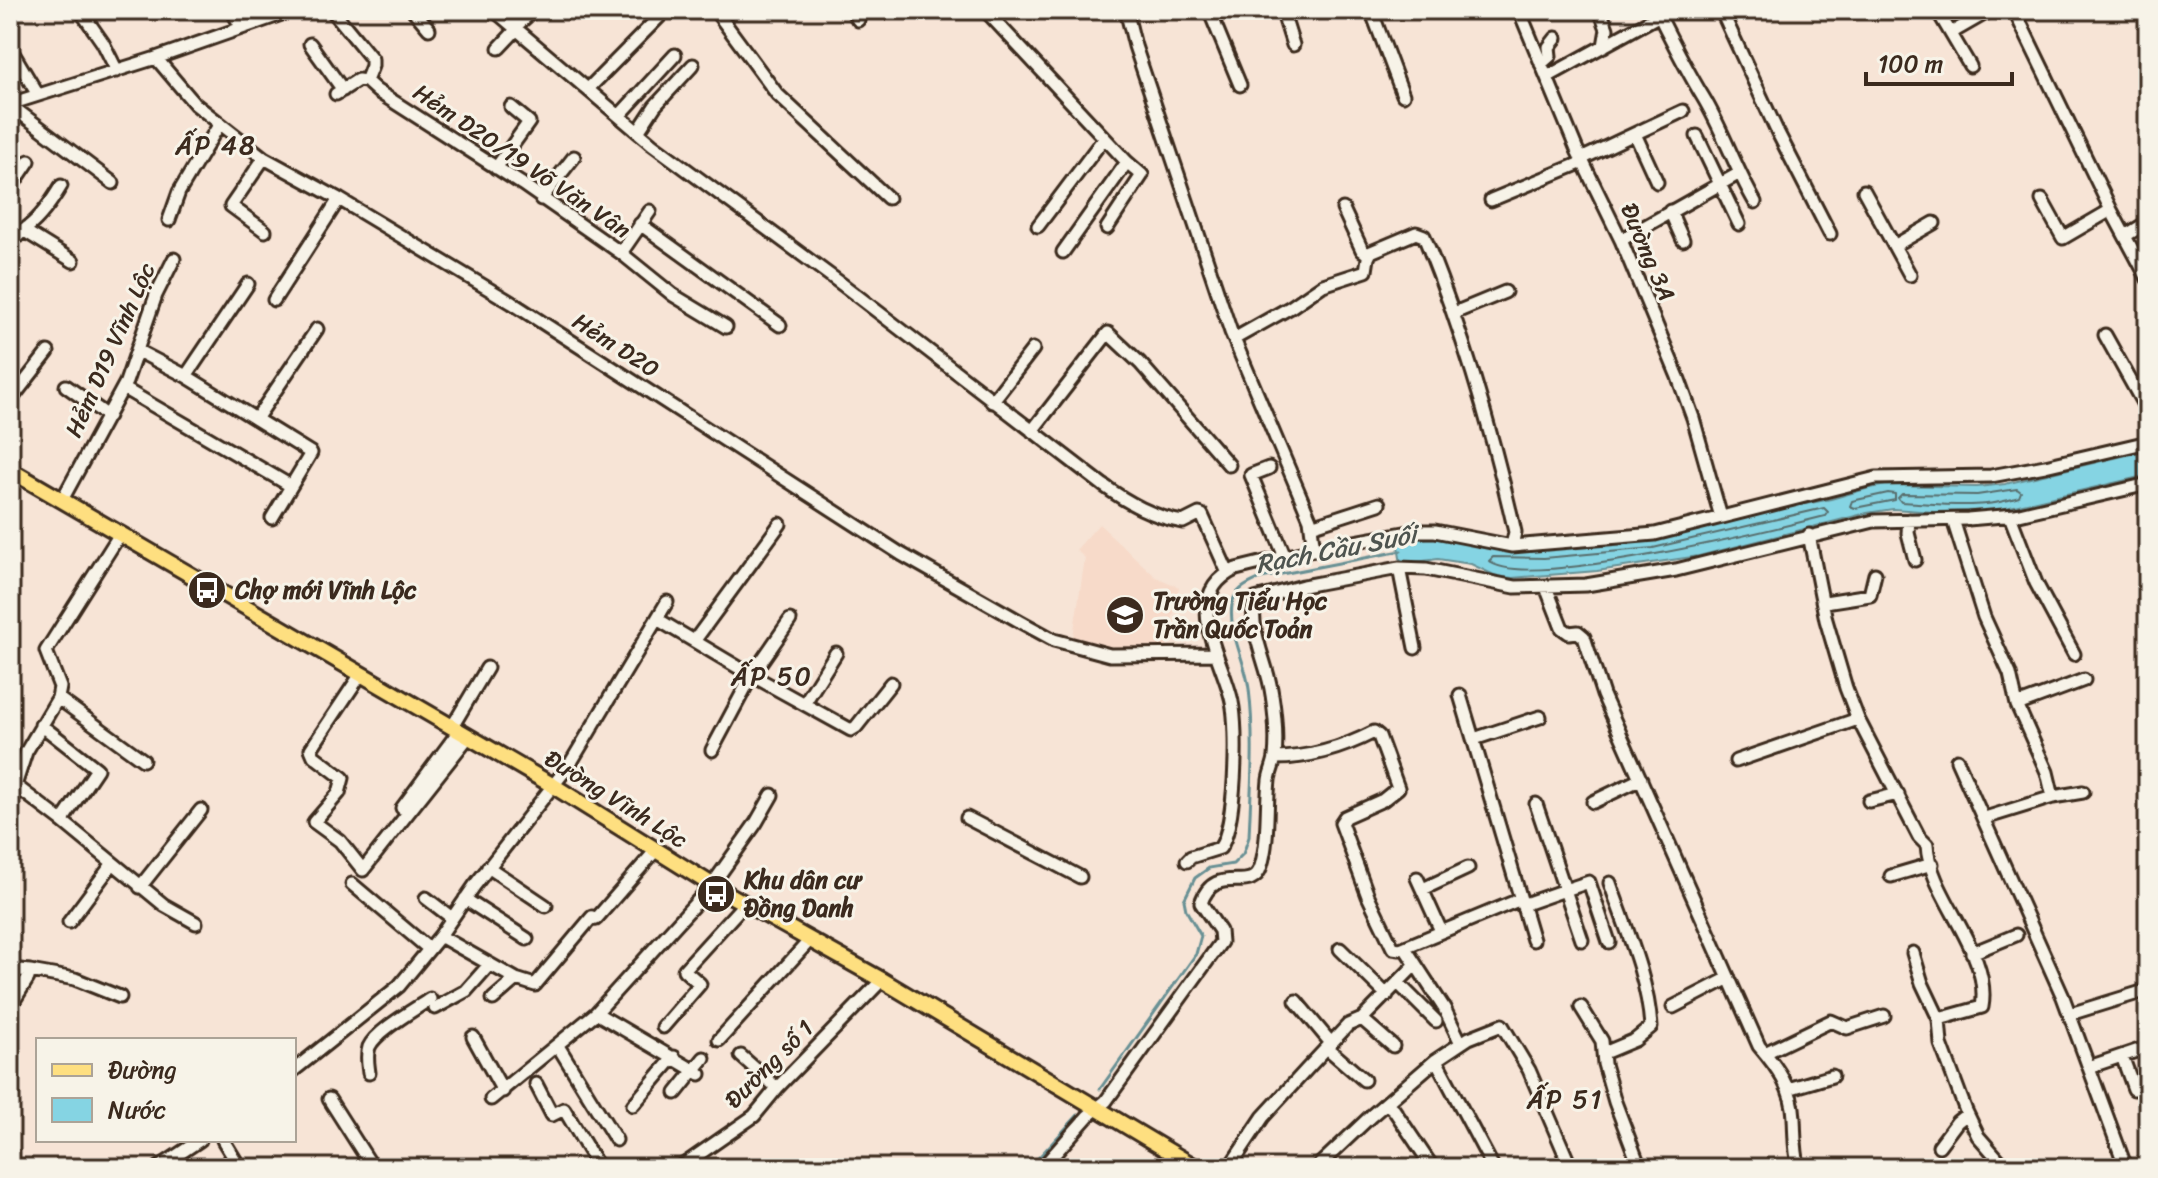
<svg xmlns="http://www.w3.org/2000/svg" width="2158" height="1178" font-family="Sriracha,sans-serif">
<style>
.built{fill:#f7dac9}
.water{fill:#85d4e3;stroke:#679094;stroke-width:2}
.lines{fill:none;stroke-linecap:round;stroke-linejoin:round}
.shore{stroke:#596e6d;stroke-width:2}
.stream{stroke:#679094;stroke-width:3}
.minor-casing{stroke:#3b2a1e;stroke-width:17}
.major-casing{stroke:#3b2a1e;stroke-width:20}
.minor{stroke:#f7f3e8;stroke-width:11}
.major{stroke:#fedf80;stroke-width:14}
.labels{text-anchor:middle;stroke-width:6;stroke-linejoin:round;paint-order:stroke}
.street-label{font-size:24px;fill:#3b2a1e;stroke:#f7f3e8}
.poi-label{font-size:24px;font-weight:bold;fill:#3b2a1e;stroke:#f7f3e8;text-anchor:start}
.neighbourhood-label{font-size:26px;letter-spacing:2px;fill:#3b2a1e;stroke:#f7f3e8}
.water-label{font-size:26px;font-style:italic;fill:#4e544f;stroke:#f7f3e8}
</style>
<rect width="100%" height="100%" fill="#f7e4d6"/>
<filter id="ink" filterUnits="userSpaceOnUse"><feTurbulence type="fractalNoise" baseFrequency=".0125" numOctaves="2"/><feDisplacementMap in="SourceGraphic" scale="16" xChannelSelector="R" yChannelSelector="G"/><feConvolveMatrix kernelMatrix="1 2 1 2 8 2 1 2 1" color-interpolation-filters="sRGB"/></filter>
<g filter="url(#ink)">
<path class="built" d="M1099,524l57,53 23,10 -13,64h-55l-39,-8 13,-85 -9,-8z"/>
<path class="water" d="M2148,450v25l-151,35 -63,2 -41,-3 -26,4 -168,43 -102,15 -85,7 -16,-2 -25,-12 -33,-5 -37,5 -4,-24 36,-2 65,11 45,1 110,-11 136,-32 42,-8 38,-11 18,-3 90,2 28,-3z"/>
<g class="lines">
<path class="shore" d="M2017,489l4,3 -2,5c-37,13 -79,7 -118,5l-3,-4 4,-4 75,1z
M1888,493l7,1v6l-40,8 -5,-2 2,-5z
M1824,508l4,4 -3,4c-51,13 -303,76 -336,45l4,-4 51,1 109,-10z"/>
<path class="stream" d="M1100,1089l96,-135 5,-18 -15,-26 -2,-10 11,-22 14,-10 24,-4 10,-10 6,-17c2,-50 6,-98 0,-148 -3,-27 -21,-56 -17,-84 2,-16 16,-21 29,-27l140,-27
M1029,1168l49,-53"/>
<defs>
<path id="minor" d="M80,10l23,33 14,28
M232,10l9,17
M332,10l40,49v7l-6,15 11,10 145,93 99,69 52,42 53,32
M413,10l16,19
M494,10l158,134 191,141 260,200c25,18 50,32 80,37l16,-8 3,1 26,58
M715,10l62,84 111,104
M852,10l6,10
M985,10l142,152 15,13 -35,53
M1126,10l9,36 96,286 79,187 4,31
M1209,10l31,75
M1282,10l11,35
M1371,10l32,85
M1519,10l58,140 44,90 57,137 15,41 28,99
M1600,10l7,19 -3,17
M1721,10l56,121 53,103
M1937,10l33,56
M2014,10l97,200 37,69
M1659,15c14,28 28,56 44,82 20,33 32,71 52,105
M514,28l20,-18
M1951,33l40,-23
M310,44l33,46
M10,48l28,47
M499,48l17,-18
M156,58l39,46 69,54 75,41 173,104 389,251 120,68 33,18 56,15 106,-1
M1541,64l9,-8 -1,-9 7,-9
M1547,77l122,-67
M588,89l78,-79
M336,94l22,-14 8,1
M10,104l146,-46 137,-48
M10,105l103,78
M619,116l56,-61
M638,132l17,-26 38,-41
M1635,134l22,48
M1697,136l42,88
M264,158l-33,48 34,25
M1581,159l102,-48
M496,168l33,-46 -18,-15
M10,189l19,-28
M1864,191l46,84
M541,199l33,-42
M1491,200l92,-38
M2042,200l21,38 48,-28
M1343,209l19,41 7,5
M1670,211l13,29
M169,220l10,-28 40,-67
M640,224l140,101
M1038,226l66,-88
M23,230l50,31
M2125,236l23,-14
M1621,240l117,-66
M10,245c6,-9 10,-11 18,-18 13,-10 24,-26 33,-41
M1894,246l40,-23
M1063,252l64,-90
M621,253l29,-42
M274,300l65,-101
M1454,313l51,-21
M2105,335l43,77
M1234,339l57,-32 32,-22 43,-14 2,-13 3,-6 45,-19 8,3c39,96 68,195 91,296l-3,14
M138,351l48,25 125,77 -39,65
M186,376l62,-92
M66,386l42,30
M123,388l168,98
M10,401l38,-49
M992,402l41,-53
M256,419l61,-90
M1032,431l76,-98 32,30 89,102
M1269,468l-18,7 34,82
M62,500l64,-118 30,-87 18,-36
M2010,516l26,67 38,71
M1909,520l-1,13 7,27
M1953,520l31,97 26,57 7,31 30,67 6,25
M1311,526l68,-22
M1809,535l17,85 20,68 12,31 61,118 8,8c2,51 65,107 55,162l-43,12
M1399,568l16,80
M1546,587l16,41 7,5 9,-1 6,5 19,58 156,351c18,21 34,43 35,72 1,18 0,33 5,50
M1825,602l45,-7 5,-21
M657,619l89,53 105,58 5,-3 35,-44
M695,640l85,-116
M361,674l-50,75 3,7 29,22 -4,15 -25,29 26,19 23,29 106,-134
M1460,695l73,245
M58,698l85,62
M804,704l32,-51
M2017,705l67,-25
M41,725l56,44 -35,52 102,84 32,18
M452,727l35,-59
M1474,739l66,-22
M712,750l40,-75 38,-55
M1275,758c35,0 68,-10 99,-26l5,4 19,52 -15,12 -38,17 -4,6 27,73 25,52 7,1 121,-50
M1957,760l106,237 63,171
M1736,761l122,-42
M16,786l46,35
M10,801l16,-49 32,-54 2,-11 -14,-36 74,-117
M1869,801l29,-7
M1593,802l48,-23
M1536,804l29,86 24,-8 20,60
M402,808l57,-77
M967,818l113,59
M1985,818l68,-21 30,-5
M1187,861l4,-4 29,-9c16,-21 18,-119 12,-146 -8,-41 -54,-107 4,-133l85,-21 94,-17h20l77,15 143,-12 221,-56 115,-2 54,-10 103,-24
M488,867l58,39
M1891,876l41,-12
M1417,878l24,53
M352,884l77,65
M140,887l61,-77
M1423,889l45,-21
M426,898l26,20
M465,899l62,40
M1522,905l43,-15 17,50
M69,922l44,-59
M440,936l76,43 19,6 57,-68 4,2 60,-69
M1405,948l39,60 17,35
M1340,949l47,46
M1913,953l9,30 17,36 2,25 25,67 12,25 28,32
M1972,953l44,-18
M10,969l20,2 -2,7 -18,29
M30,971l45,8 45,18
M1398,983l38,38
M493,999l23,-20
M1296,1001l35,42
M1581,1007l21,34 2,23 11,38 25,66
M1673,1007l56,-29
M435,1008l31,-17 23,-26
M596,1013l104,61
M2070,1014l78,-24
M1362,1019l31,27
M663,1027l37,-43 -16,-14 61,-67
M473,1037l30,54
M719,1040l91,-100
M558,1046l58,94
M1327,1048l37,32
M1604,1053l31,-13 16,-13c-3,-49 -25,-98 -41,-144
M1765,1053l66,-32 16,7 37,-12
M741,1056l36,32
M2122,1056l12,33
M1436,1060l57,107
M2089,1067l59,-20
M294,1070l105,-84 41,-50 35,-51 95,-121 97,-162
M369,1073c-1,-9 -3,-17 0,-26 7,-16 45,-37 61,-48
M536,1084l16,31 12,-6 35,59
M1788,1089l44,-13
M676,1093l28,-35
M329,1099l44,69
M491,1099l105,-86 116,-128 44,-62 16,-28
M1386,1103l8,7 39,58
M633,1105l41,-48
M223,1140l17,28
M1939,1146l18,-24 10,-8
M158,1168l42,-28
M679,1168l75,-52 23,-28 105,-108
M1042,1168l46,-52 18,-15 115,-159 -1,-11 -19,-28c14,-42 51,-6 60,-37 8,-27 5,-57 8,-86 1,-8 5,-15 6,-23 2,-20 0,-43 -3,-62 -4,-32 -24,-63 -17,-96l48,-13 96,-18 27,1 89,18 71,-2 90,-15 198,-49 94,-2 47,-4 133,-31
M1229,1168l34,-51 43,-47 42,-45 14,-6 53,-54
M1316,1168l55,-52 65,-56 33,-22 33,-13 27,45 42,98"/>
<path id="major" d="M10,470l542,315 160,100 170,95 315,188"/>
</defs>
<use href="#minor" class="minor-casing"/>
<use href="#major" class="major-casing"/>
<use href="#minor" class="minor"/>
<use href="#major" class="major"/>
</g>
</g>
<defs>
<symbol id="bus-disc" viewBox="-11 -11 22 22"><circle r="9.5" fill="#3b2a1e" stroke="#f7f3e8"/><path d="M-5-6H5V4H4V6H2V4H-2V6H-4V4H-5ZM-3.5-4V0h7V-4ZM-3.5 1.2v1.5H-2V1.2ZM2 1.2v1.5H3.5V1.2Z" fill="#fff"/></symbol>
<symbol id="school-disc" viewBox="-11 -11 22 22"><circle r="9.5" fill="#3b2a1e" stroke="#f7f3e8"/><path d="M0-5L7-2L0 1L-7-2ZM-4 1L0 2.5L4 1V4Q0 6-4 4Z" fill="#fff"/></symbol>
</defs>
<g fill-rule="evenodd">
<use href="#bus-disc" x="185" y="568" width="44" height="44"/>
<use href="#school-disc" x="1103" y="593" width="44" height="44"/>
<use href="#bus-disc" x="694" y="872" width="44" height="44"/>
</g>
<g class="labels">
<g class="street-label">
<text transform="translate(522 161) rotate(34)" y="8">Hẻm D20/19 Võ Văn Vân</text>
<text transform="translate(1648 252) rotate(67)" y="8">Đường 3A</text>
<text transform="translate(616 345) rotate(33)" y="8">Hẻm D20</text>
<text transform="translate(110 350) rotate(-66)" y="8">Hẻm D19 Vĩnh Lộc</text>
<text transform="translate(616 799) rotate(32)" y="8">Đường Vĩnh Lộc</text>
<text transform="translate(769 1064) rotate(-45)" y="8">Đường số 1</text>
</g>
<g class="poi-label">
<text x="235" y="598">Chợ mới Vĩnh Lộc</text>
<text x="1153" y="609">Trường Tiểu Học<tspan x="1153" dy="28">Trần Quốc Toản</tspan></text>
<text x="744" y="888">Khu dân cư<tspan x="744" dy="28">Đồng Danh</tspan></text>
</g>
<g class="neighbourhood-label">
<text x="216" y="154">ẤP 48</text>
<text x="772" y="685">ẤP 50</text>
<text x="1565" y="1108">ẤP 51</text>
</g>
<g class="water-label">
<text transform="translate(1336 549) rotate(-11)" y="9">Rạch Cầu Suối</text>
</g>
</g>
<rect width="2158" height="1178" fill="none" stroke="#f7f3e8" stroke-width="40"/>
<rect x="20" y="20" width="2118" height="1138" fill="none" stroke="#3b2a1e" stroke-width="3" filter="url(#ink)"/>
<rect x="36" y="1038" width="260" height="104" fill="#f7f3e8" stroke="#aca397" stroke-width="2"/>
<rect x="52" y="1064" width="40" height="12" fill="#fedf80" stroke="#aca397" stroke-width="2"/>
<text x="108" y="1078" font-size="24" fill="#3b2a1e">Đường</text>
<rect x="52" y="1098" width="40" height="24" fill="#85d4e3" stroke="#aca397" stroke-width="2"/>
<text x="108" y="1118" font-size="24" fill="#3b2a1e">Nước</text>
<path d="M1866 72v12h146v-12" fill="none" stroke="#3b2a1e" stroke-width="4"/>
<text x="1878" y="72" font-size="24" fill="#3b2a1e" stroke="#f7f3e8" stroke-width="6" paint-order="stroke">100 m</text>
</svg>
